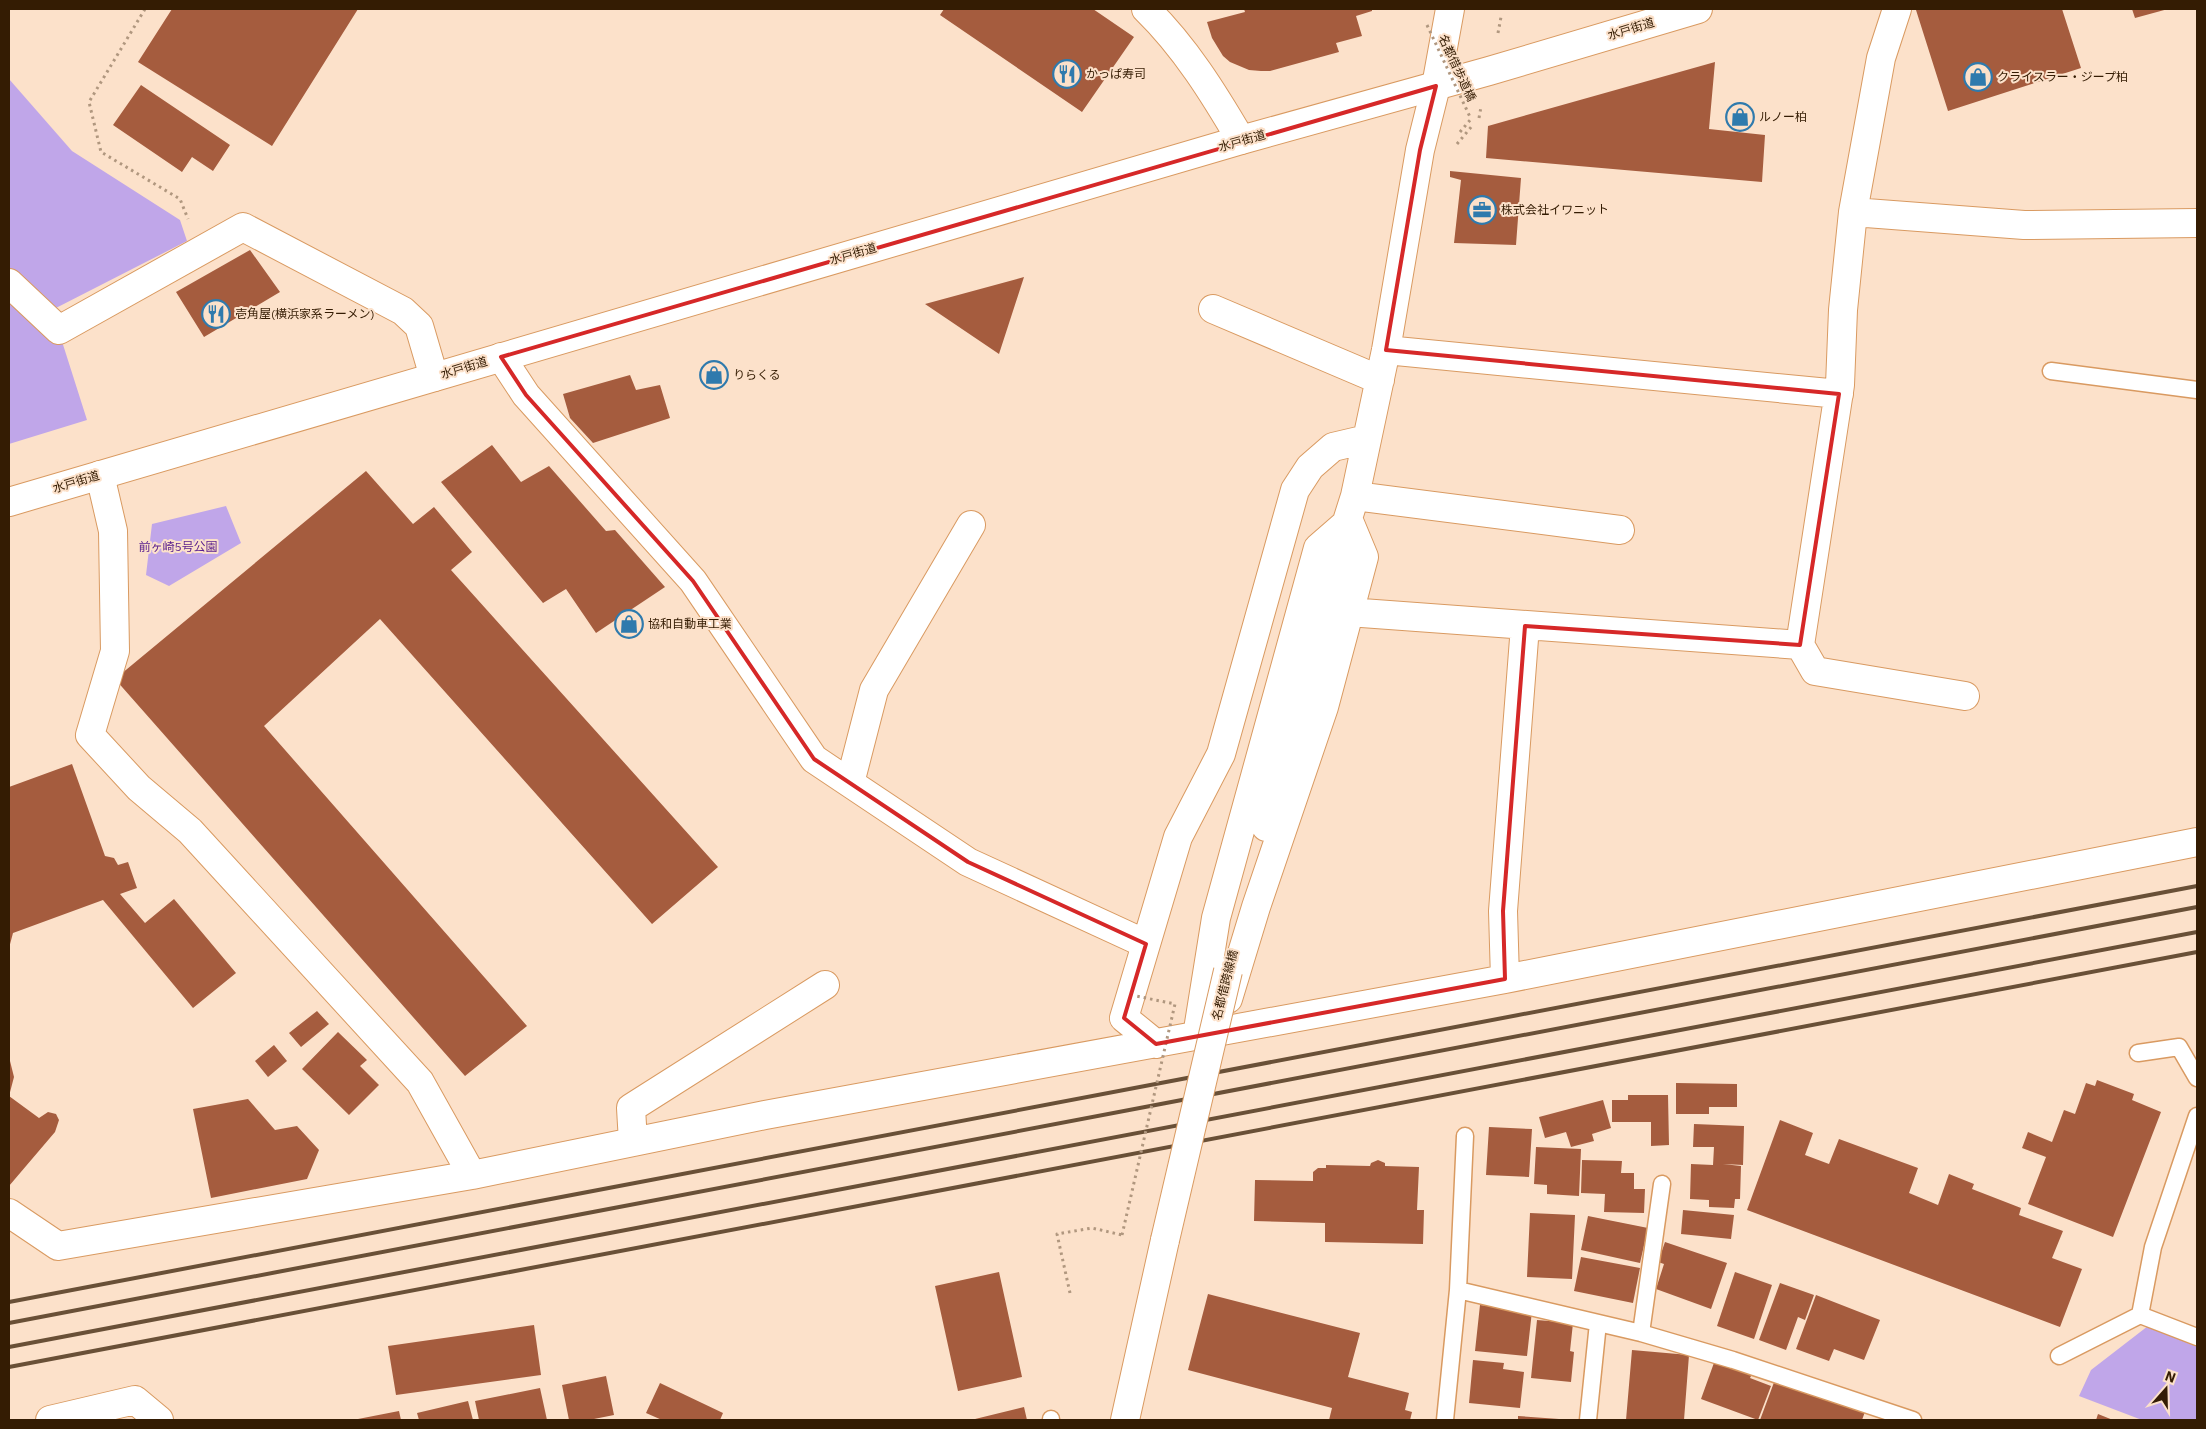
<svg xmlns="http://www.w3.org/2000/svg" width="2206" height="1429" font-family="'IBM Plex Sans','Noto Sans JP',sans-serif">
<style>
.green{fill:#c0a6e9}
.building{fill:#a55c3e}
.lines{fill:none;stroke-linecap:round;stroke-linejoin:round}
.service-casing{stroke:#d99a61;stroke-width:19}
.minor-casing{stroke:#d99a61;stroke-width:30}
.tertiary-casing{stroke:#d99a61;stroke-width:30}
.trunk-casing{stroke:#d99a61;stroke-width:30}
.path{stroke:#b0977f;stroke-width:3;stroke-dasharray:2.5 4;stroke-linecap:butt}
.service{stroke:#fff;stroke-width:16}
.minor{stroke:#fff;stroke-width:28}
.tertiary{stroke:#fff;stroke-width:28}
.trunk{stroke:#fff;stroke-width:28}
.rail{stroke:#695037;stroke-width:4}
.minor-bridge-casing{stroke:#d99a61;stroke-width:30;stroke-linecap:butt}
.path-bridge{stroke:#b0977f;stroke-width:3;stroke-dasharray:2.5 4;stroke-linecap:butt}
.minor-bridge{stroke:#fff;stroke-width:28}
.marked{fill:none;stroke:#d62828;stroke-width:4;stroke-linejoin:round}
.labels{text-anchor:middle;stroke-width:4;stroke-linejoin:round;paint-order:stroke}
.street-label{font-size:12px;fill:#341c03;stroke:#fce1ca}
.poi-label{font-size:12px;fill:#341c03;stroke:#fce1ca;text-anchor:start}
.park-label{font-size:12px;fill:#571c8d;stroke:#fce1ca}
</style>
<rect width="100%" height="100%" fill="#fce1ca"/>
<path class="green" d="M9,79l63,72 108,69 7,21 -135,69 35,110 -78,24z
M226,506l15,37 -72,43 -23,-11 6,-51z
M2148,1326l49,19v75h-55l-63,-24 12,-26z"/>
<path class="building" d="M172,9h186l-86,137 -134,-84z
M944,9h149l41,28 -52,75 -142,-97z
M1244,9h128v2l-16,5 6,20 -26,7 3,9 -69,19h-9l-12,-1 -19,-8 -7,-6 -11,-18 -5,-16 38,-10z
M2062,9l19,59 -133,43 -32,-101z
M2132,9h36l-33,9z
M1715,62l-6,67 56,6 -3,47 -276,-24 2,-32z
M141,85l89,60 -17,26 -21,-14 -10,15 -69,-47z
M1450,171l71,7 -5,67 -62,-2 7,-63 -11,-3z
M250,250l30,42 -76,45 -28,-45z
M1024,277l-25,77 -74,-50z
M630,375l6,15 24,-5 10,33 -77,25 -23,-25 -7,-24z
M492,445l29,37 28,-16 57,65 9,-1 50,57 -69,46 -30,-44 -23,14 -102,-121z
M366,471l47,53 21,-17 38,45 -21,18 267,297 -66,57 -272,-305 -116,107 263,300 -62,50 -350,-397z
M72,764l33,92 9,2 4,7 10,-3 9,26 -17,6 25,29 29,-24 62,74 -43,35 -90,-108 -90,33 -4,15v-161z
M317,1011l12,13 -28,23 -12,-14z
M338,1032l29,28 -7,6 19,19 -30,30 -47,-46z
M274,1045l13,16 -19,16 -13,-16z
M9,1057l5,20 -5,19 30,22 9,-6 8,2 3,6 -4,12 -46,54z
M2097,1080l37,14 -2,6 29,12 -48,125 -85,-33 18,-47 -24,-9 6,-16 24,10 12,-32 11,4 11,-31 9,3z
M1676,1083l61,1v23h-28v7h-33z
M1628,1095h40l1,50 -18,1v-24h-39v-22h16z
M248,1099l27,31 22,-4 22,24 -12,29 -96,19 -18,-89z
M1603,1100l8,28 -19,6 2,7 -23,6 -5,-15 -21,6 -6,-21z
M1780,1120l33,13 -8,22 24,9 10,-25 79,29 -9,25 29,12 11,-31 25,10 -2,5 49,19 -2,7 44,16 -11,27 30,11 -22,58 -313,-117z
M1694,1124l50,2 -1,39 -20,-1 18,2 -1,33h-5l-1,9 -25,-1v-7l-19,-1 1,-35 22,1 1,-18h-21z
M1489,1127l43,2 -3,48 -43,-2z
M1536,1147l45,2 -2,47 -32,-2v-9l-13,-1z
M1378,1160l7,3v3l34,1 -2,43h7l-1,34 -98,-2v-19l-71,-2 1,-41 58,1v-9l5,-4h8v-3l44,1 1,-3z
M1582,1160l40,1 -1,12h13v16h11l-1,24 -40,-1 1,-18 -24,-1z
M1683,1210l51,5 -3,24 -50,-5z
M1530,1213l45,2 -3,64 -45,-2z
M1588,1216l60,12 -8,35 -59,-13z
M1665,1242l62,21 -16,46 -55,-20 8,-25 -6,-2z
M1581,1257l59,11 -7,35 -59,-12z
M999,1272l23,105 -64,14 -23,-105z
M1735,1272l37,13 -18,54 -37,-13z
M1780,1283l34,12 -9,25 -7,-3 -12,33 -27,-10z
M1208,1294l152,39 -12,44 61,16 -4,17 7,2 -2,8h-81l3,-12 -144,-38z
M1816,1295l64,25 -16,40 -30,-11 -5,12 -33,-12z
M1480,1305l52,6 -5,45 -52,-5z
M1537,1320l36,3 -3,28 4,1 -3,30 -40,-4z
M534,1325l7,50 -145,20 -8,-49z
M1632,1350l57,5 -5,65h-58z
M1473,1360l31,3 -1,6 21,3 -4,36 -51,-5z
M1715,1360l37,14 -2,4 21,8 -13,34 -57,-21z
M606,1376l8,39 -25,5h-20l-7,-35z
M1776,1377l90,32 -4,11h-102z
M660,1383l63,30 -3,7h-58l-16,-7z
M540,1388l7,32h-68l-4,-19z
M468,1401l5,19h-54l-2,-7z
M1024,1407l3,13h-56z
M399,1411l2,9h-43v-1z
M2098,1414l15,6h-17z
M1518,1416l41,3v1h-41z"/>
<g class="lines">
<defs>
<path id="service" d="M2051,371l146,19
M2138,1053l41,-6 18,31
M1458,1290l183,43 92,27 180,60
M2140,1315l57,22
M1641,1333l21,-149
M2059,1356l81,-41 13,-68 44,-131
M1051,1420v-1
M1445,1420l13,-130 7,-154
M1588,1420l10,-97"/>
<path id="minor" d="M1146,9c39,38 68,85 95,131
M1853,212l171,13 173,-2
M9,283l50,47 184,-103 160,84 16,15 15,51
M1213,309l167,71
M1386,350l453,44
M501,357l25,38 167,186 121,178 154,103 178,82
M100,475l13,56 2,120 -25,84 49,53 51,43 230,251 52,93
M1355,496l265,34
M1348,612l452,33 40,-260 3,-75 10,-98 28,-154 16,-49
M1800,645l15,26 150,25
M850,783l24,-93 97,-165
M1266,827l71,-274 18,-57 31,-146 34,-200 16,-64
M1505,979l-2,-68 22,-285
M1197,1036l19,-118 102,-370 31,-27 15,36 -40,150 -68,200 -28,92
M1156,1044l-32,-26 54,-181 43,-83 74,-264 15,-23 23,-20 34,-8
M633,1142l-2,-34 194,-123
M9,1213l49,33 414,-71 293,-60 740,-136 692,-137
M50,1420l85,-20 24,20
M1125,1420l40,-180"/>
<path id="tertiary" d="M1436,86l14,-77"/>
<path id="trunk" d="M9,502l1232,-362 248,-69 209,-62"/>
</defs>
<use href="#service" class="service-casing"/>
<use href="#minor" class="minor-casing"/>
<use href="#tertiary" class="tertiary-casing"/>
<use href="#trunk" class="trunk-casing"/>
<path class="path" d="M145,9l-56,93 12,50 79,47 8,20
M1498,33l3,-16
M1479,118l2,-11
M1460,132l11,-13
M1457,144l15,-18
M1070,1293l-13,-59 35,-6 30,7"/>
<use href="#service" class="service"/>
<use href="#minor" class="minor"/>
<use href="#tertiary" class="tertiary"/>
<use href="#trunk" class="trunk"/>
<path class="rail" d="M9,1302l2188,-416
M9,1323l2188,-416
M9,1347l2188,-415
M9,1367l2188,-415"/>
<defs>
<path id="minor-bridge" d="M1165,1240l63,-269"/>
</defs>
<use href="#minor-bridge" class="minor-bridge-casing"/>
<path class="path-bridge" d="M1427,25l44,94
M1122,1235l53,-231 -39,-8"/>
<use href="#minor-bridge" class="minor-bridge"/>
</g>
<path class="marked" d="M1436,86l-16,64 -34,200 453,44 -39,251 -275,-19 -22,285 2,68 -349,65 -32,-26 22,-74 -178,-82 -154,-103 -121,-178 -167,-186 -25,-38z"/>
<defs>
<symbol id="restaurant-ring" viewBox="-11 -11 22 22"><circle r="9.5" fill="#fce1ca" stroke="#2f7aad" stroke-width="1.5"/><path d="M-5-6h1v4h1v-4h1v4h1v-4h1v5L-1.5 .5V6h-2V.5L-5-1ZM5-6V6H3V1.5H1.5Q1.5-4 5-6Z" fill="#2f7aad"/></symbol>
<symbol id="shop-ring" viewBox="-11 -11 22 22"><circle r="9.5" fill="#fce1ca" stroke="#2f7aad" stroke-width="1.5"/><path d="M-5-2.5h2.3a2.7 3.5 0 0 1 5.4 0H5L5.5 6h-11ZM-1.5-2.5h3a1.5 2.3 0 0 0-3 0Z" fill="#2f7aad"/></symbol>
<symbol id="office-ring" viewBox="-11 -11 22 22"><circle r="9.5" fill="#fce1ca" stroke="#2f7aad" stroke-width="1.5"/><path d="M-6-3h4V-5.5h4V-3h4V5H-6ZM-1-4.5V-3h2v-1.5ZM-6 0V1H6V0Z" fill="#2f7aad"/></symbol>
</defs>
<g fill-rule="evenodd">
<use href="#restaurant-ring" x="1051" y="58" width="32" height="32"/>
<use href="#shop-ring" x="1962" y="61" width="32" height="32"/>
<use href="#shop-ring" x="1724" y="101" width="32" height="32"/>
<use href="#office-ring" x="1466" y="194" width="32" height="32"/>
<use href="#restaurant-ring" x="200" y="298" width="32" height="32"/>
<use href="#shop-ring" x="698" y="359" width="32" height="32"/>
<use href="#shop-ring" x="613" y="608" width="32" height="32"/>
</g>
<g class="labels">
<g class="street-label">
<text transform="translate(1631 29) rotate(-17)" y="4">水戸街道</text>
<text transform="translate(1457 68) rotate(65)" y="4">名都借歩道橋</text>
<text transform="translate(1242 141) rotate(-16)" y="4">水戸街道</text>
<text transform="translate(853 254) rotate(-16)" y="4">水戸街道</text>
<text transform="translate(464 368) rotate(-17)" y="4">水戸街道</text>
<text transform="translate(76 482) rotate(-17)" y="4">水戸街道</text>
<text transform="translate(1225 985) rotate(-76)" y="4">名都借跨線橋</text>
</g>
<g class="poi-label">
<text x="1086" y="78">かっぱ寿司</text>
<text x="1997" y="81">クライスラー・ジープ柏</text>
<text x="1759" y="121">ルノー柏</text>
<text x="1501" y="214">株式会社イワニット</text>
<text x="235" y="318">壱角屋(横浜家系ラーメン)</text>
<text x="733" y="379">りらくる</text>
<text x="648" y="628">協和自動車工業</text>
</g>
<g class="park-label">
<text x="178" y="551">前ヶ崎5号公園</text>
</g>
</g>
<rect width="2206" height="1429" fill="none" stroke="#341c03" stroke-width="20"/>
<g transform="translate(2166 1389) rotate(20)" stroke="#fce1ca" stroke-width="4" paint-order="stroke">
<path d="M0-4L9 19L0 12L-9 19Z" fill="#341c03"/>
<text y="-8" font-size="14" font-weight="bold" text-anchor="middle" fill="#341c03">N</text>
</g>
</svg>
